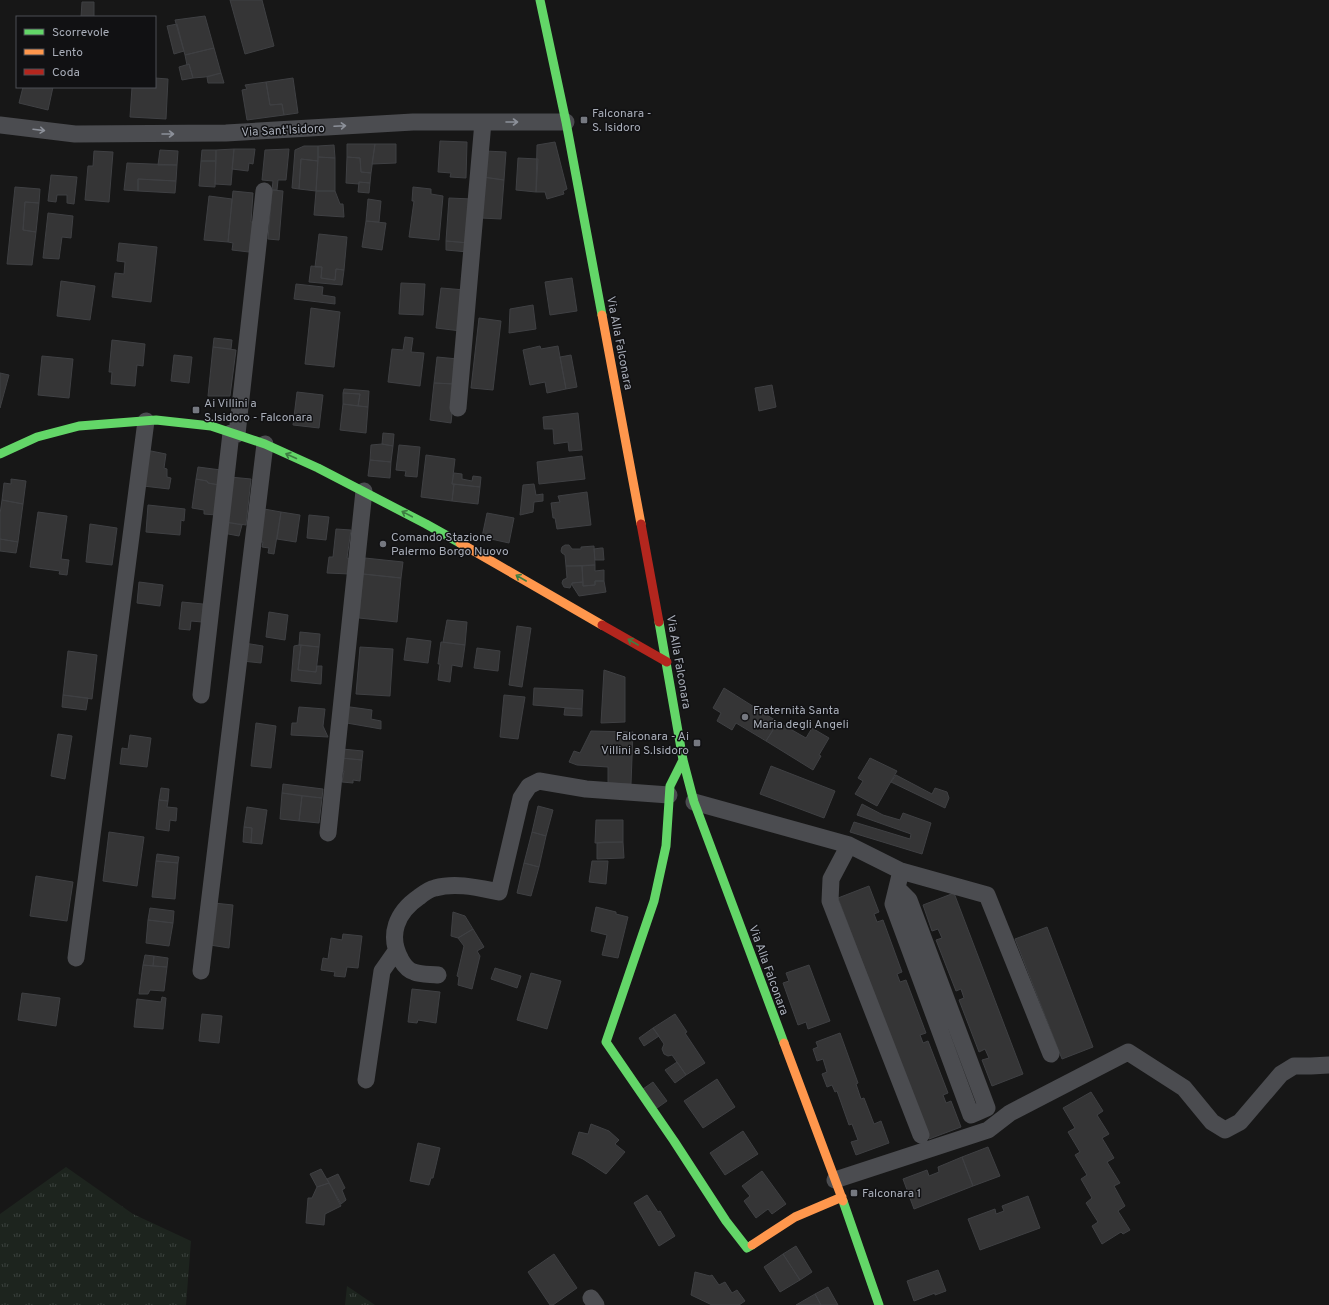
<svg xmlns="http://www.w3.org/2000/svg" width="1329" height="1305" font-family="Overpass,sans-serif">
<style>
.grass{fill:url(#grass-tufts)}
.building{fill:#353536;stroke:#3f4043}
.lines{fill:none;stroke-linecap:round;stroke-linejoin:round}
.street{stroke:#4b4c50;stroke-width:17}
.fast{stroke:#63d668;stroke-width:9}
.slow{stroke:#ff974d;stroke-width:9}
.jam{stroke:#b3261e;stroke-width:9}
.oneway{stroke:#8c9099}
.oneway2{stroke:#3e7d42}
.poi-dot{fill:#757880;stroke:#111113;stroke-width:1.5}
.labels{text-anchor:middle;stroke-width:3;stroke-linejoin:round;paint-order:stroke}
.poi-label{font-size:12px;fill:#a8adb8;stroke:#111113;text-anchor:start}
.street-label{font-size:12px;fill:#a8adb8;stroke:#111113}
</style>
<defs>
<pattern id="grass-tufts" width="24" height="20" patternUnits="userSpaceOnUse"><rect width="24" height="20" fill="#1d241e"/><path d="M3 7l-1-3M5 7V3M7 7l1-3M15 17l-1-3M17 17v-4M19 17l1-3" fill="none" stroke="#3b413d"/></pattern>
</defs>
<rect width="100%" height="100%" fill="#171717"/>
<path class="grass" d="M66,1167l67,47 58,27 -5,64h-186v-91z
M347,1286l28,19h-30z"/>
<path class="building" d="M230,0h32l12,46 -29,8z
M82,2h12v15h-13z
M205,16l9,32 -29,7 -10,-35z
M177,24l7,27 -10,3 -7,-28z
M214,48l7,25 -16,4 -12,1 -4,-14 -2,1 -2,-10z
M189,64l4,14 -11,2 -3,-13z
M221,73l3,10h-16l-1,-6z
M155,78l13,1 -2,40 -36,-2 2,-30h23z
M293,78l5,35 -14,2 -2,-11 -12,1 -4,-23z
M266,82l4,23 12,-1 2,11 -37,5 -5,-30 5,-1 -2,-4z
M23,87h30l-5,23 -29,-7z
M440,141l27,1 -1,36 -16,-1 1,-4 -13,-1z
M555,142l12,47 -4,2 1,3 -17,5 -2,-7h-9l1,-47z
M347,144h28l-4,29 -10,-1 -1,-14 -13,-1z
M375,144h21v19l-24,1z
M334,145l1,13 -17,-1v-11z
M304,146h14v15l-17,-2 -2,30 -7,-1 3,-38z
M234,149h21l-2,15 -4,-1 -1,8 -16,-2z
M234,149l-3,36 -16,-1 1,-34z
M289,149l-3,31h-8l-1,10h-5l1,-9 -11,-1 3,-30z
M160,150l18,1 -1,14h-19z
M202,150h14v11h-15z
M94,151l19,1 -4,50 -24,-2 3,-34h5z
M485,151l21,1 -2,28 -21,-3z
M318,157l17,1v33h-19z
M347,157l13,1 1,14 10,1 -1,10 -11,-1v2l-13,-1z
M518,158l20,1 -2,33 -20,-2z
M301,159l17,2 -2,30 -17,-2z
M201,161h15l-1,26 -16,-1z
M127,163l50,2 -1,16 -38,-2v12l-14,-1z
M51,175l26,2 -3,27 -7,-1v-8h-10l-1,7 -8,-1z
M483,177l21,3 -3,39 -20,-1z
M138,179l38,2 -1,12 -37,-2z
M359,182l11,1 -1,10 -11,-1z
M15,187l25,2 -1,14 -14,-1 -2,28 13,2 -4,33 -25,-1z
M413,187l18,2v5l12,2 -4,44 -30,-3 5,-36h-2z
M272,190l11,1 -4,49 -11,-1z
M233,191l20,2 -2,29h2l-4,30 -17,-2 1,-7 -5,-1z
M316,191h19l5,13h3l1,13 -30,-2z
M209,196l23,3 -4,43 -24,-2z
M449,198l23,1 -3,44 -23,-2z
M368,199l13,2 -2,21 -13,-1z
M25,202l14,1 -3,29 -13,-2z
M48,213l25,3 -2,22 -9,-1 -3,22 -16,-1z
M366,221l20,2 -4,27 -20,-3z
M319,234l28,3 -3,33 -8,-1 -1,11 -14,-2 1,-11h-7z
M446,241l23,2 -1,9 -22,-2z
M119,243l38,4 -6,55 -39,-5 3,-24 9,1 1,-12 -8,-1z
M311,266l11,1 -1,11 14,2 1,-11 8,1 -2,15 -33,-3z
M572,278l5,33 -27,4 -5,-33z
M61,281l34,5 -5,34 -33,-4z
M401,283l24,1 -2,31 -24,-1z
M296,284l27,3 -1,8 13,2v7l-41,-5z
M441,288l24,2 -4,41 -25,-3z
M533,305l3,24 -27,4 1,-24z
M311,308l29,4 -6,55 -29,-3z
M479,318l22,3 -8,69 -22,-2z
M405,337l8,1 -2,14 13,1 -4,33 -32,-4 4,-33 11,1z
M214,338l18,2 -1,9 -18,-2z
M112,340l33,4 -2,22 -6,-1 -2,21 -24,-2 1,-12h-3z
M540,346l1,3 17,-3 8,43 -19,4 -2,-11 -15,3 -7,-35z
M213,347l23,3 -6,46h-22z
M174,355l18,2 -3,26 -18,-2z
M571,355l6,32 -11,2 -6,-32z
M42,356l31,3 -4,39 -31,-3z
M437,357l21,2 -3,25 -21,-1z
M0,373l9,2 -9,33z
M434,383l21,1 -4,39 -21,-3z
M772,385l4,22 -17,4 -4,-23z
M344,389l25,2 -1,16 -10,-1 2,-12 -17,-1z
M297,392l26,3 -4,33 -26,-3z
M343,393l17,1 -2,12 -15,-2z
M343,404l25,3 -2,26 -26,-3z
M578,413l4,37 -13,1 -1,-9 -14,2 -1,-15h-9l-1,-12z
M383,433l11,1 -1,12 -11,-2z
M382,444l11,2 -2,16 -21,-2 1,-15z
M399,445l21,2 -3,30 -12,-1 1,-5 -10,-1z
M146,450l20,4 -2,14 3,1v8l4,1 -2,11 -26,-3z
M426,455l29,4 -3,25h2l-2,17 -31,-4z
M582,456l3,23 -46,5 -2,-22z
M370,460l21,2 -1,16 -22,-2z
M198,467l23,3 -2,15 -11,-2 -1,-2 -11,-2z
M454,473l8,1v5l10,2 1,-5 8,1 -1,10 -28,-3z
M230,477l21,2 -5,46 -21,-3z
M11,479l15,2 -3,23 -21,-4 2,-17 7,1z
M196,479l11,2 1,2 11,2 -3,30 -12,-1v-4l-12,-2z
M454,484l26,3 -2,17 -26,-3z
M534,484l2,11 7,-1v7l-9,1 -1,10 -13,3 3,-30z
M587,492l4,33 -34,4 -2,-11h-2l-2,-15 9,-1 -2,-6z
M2,500l21,4 -5,38 -18,-3v-25z
M148,505l37,4 -1,12 -3,-1 -1,15 -34,-3z
M264,509l17,3 -7,42 -6,-1 1,-5 -7,-1 1,-5h-4z
M38,512l29,4 -6,43 8,1 -2,15 -8,-1 1,-3 -30,-4z
M281,512l19,3 -4,27 -19,-3z
M487,513l27,5 -5,25 -27,-6z
M309,515l20,2 -3,23 -19,-2z
M225,522l17,3 -3,11 -16,-3z
M90,524l27,4 -5,37 -26,-3z
M336,529l15,1 -4,28 4,1 -1,15 -23,-1 2,-16h4z
M0,539l18,3 -2,11 -16,-2z
M565,545h4l3,4h9v-2l13,-1 1,19 -29,1 -1,-11 -3,-2 -1,-2 1,-4z
M601,548h2l1,12h-9l-1,-11z
M365,558l38,4 -2,16 -38,-4z
M595,565v6l9,-1v11h-9v4l-12,1 -1,-20z
M566,566h16l1,16 -11,1 -2,5 -6,-1 -2,-4 1,-3 4,-2z
M363,574l38,4 -4,44 -38,-4z
M595,581h9l2,11 -27,4 -7,-11v-2l11,-1v4l12,-1z
M139,582l24,3 -3,21 -23,-3z
M182,602l21,2 -1,18 -11,-1 -1,9 -11,-1z
M269,612l19,3 -3,25 -19,-3z
M447,620l20,2 -2,23 -22,-3z
M517,626l14,2 -9,59 -13,-2z
M300,632l20,2 -1,13 -20,-2z
M407,638l24,3 -3,22 -24,-3z
M441,642l24,3 -3,22 -10,-2 -2,17 -12,-2 2,-16h-2z
M244,643l19,3 -2,17 -19,-2z
M299,645h2l-3,25 18,2 1,-6h5l-1,18 -30,-3 3,-35z
M301,645l18,2 -3,25 -18,-2z
M360,647l33,2 -3,47 -34,-2z
M477,648l23,3 -2,20 -24,-3z
M68,651l29,4 -5,44 -29,-4z
M604,670l21,7v45l-24,1z
M534,688l49,2 -1,19 -49,-4z
M724,688l54,34 -12,19 -30,-18 -4,7 -15,-9 4,-8 -8,-5z
M63,695l25,3 -2,12 -24,-3z
M504,695l21,2 -7,42 -18,-2z
M343,706l29,4 -1,9 10,2v8l-40,-7z
M299,707l26,2 -2,17 5,11 -37,-2 1,-12h5z
M565,708l17,1v7l-18,-1z
M778,722l28,16 6,-10 17,10 -10,17 2,1 -8,14 -47,-29z
M256,723l20,3 -5,42 -20,-2z
M591,731l42,1 -2,52 -23,-1v-16l-31,-2 -8,-3 5,-11 6,2z
M58,734l14,2 -7,43 -14,-3z
M130,735l21,3 -4,29 -27,-3 2,-16 6,1z
M342,749l21,2 -1,9 -21,-2z
M341,758l21,2 -2,21 -7,-1v3l-11,-1 2,-11h-4z
M870,758l27,13 -20,35 -22,-12 8,-13 -5,-3z
M771,766l64,25 -11,27 -64,-24z
M896,775l36,19 3,-6 12,4 2,6 -4,10 -54,-26z
M283,784l40,5 -1,9 -40,-5z
M161,788l8,1 -1,12 -9,-1z
M282,793l20,3 -3,25 -19,-2z
M302,796l20,2 -3,25 -20,-2z
M159,800l9,1 -1,6 10,1 -1,13 -6,-1 -1,11 -13,-2z
M862,804l21,11 17,5 3,-7 28,10 -9,31 -72,-22 4,-10 56,17 1,-5 -54,-19z
M538,806l15,4 -7,26 -14,-4z
M247,807l20,3 -5,34 -11,-1 1,-15 -8,-1z
M596,820h27v22l-28,1z
M244,827l8,1 -1,15 -8,-1z
M109,832l35,5 -7,49 -34,-5z
M532,832l14,4 -7,31 -15,-4z
M604,842h19l1,16 -27,1v-16z
M157,854l22,3 -1,6 -22,-2z
M156,861l22,2 -3,36 -23,-2z
M592,861h16l-2,23 -17,-2z
M524,863l15,4 -8,29 -14,-3z
M36,876l37,6 -6,39 -37,-5z
M869,886l10,26 -5,2 3,8 6,-2 19,52 -5,2 3,8 6,-2 20,53 -6,2 3,8 5,-2 20,52 -5,2 3,8 5,-2 10,26 -32,12 -91,-241z
M954,893l69,181 -31,12 -10,-26 7,-2 -4,-9 -6,3 -20,-52 5,-2 -3,-9 -5,2 -20,-51 6,-2 -4,-9 -6,2 -9,-26z
M214,903l19,2 -4,43 -19,-3z
M596,907l20,5v2l12,3 -10,41 -16,-3 5,-20 -16,-4z
M150,908l24,3 -1,12 -25,-3z
M453,912l12,4 8,13 -15,9 -7,-2z
M148,920l25,3 -4,23 -23,-3z
M1047,927l46,120 -31,12 -47,-120z
M473,929l11,18 -7,4 3,5 -8,33 -14,-4 1,-8 -2,-1 7,-30 -6,-8z
M343,934l19,2 -4,32 -11,-1 -2,10 -11,-1 1,-4 -14,-2 2,-12 5,1 3,-21 11,2z
M145,955l9,1 -1,10 -10,-1z
M154,956l14,2 -1,9 -14,-1z
M143,965l24,2 -3,24 -14,-1 -2,4h-9z
M809,965l21,56 -22,8 -2,-7 -8,3 -15,-42 6,-2 -3,-8z
M495,968l26,8 -4,12 -26,-9z
M531,973l30,8 -14,48 -30,-9z
M412,989l28,3 -4,31 -18,-3 -1,3 -9,-1z
M22,993l38,5 -4,28 -38,-6z
M162,997l4,1 -3,31 -29,-2 3,-28 24,3z
M202,1014l20,2 -3,27 -20,-2z
M675,1014l12,18 -2,1 20,30 -19,12 -14,-20 -4,1 -4,-2 -2,-5 2,-5 -11,-16z
M653,1028l6,8 -15,10 -5,-8z
M840,1033l18,50 -2,1 5,15 3,-1 10,26 7,-3 8,22 -33,12 -5,-13 7,-2 -6,-16 -3,1 -12,-34 -2,1 -3,-7 -5,2 -5,-13 5,-2 -4,-13 -6,2 -4,-12 5,-2 -2,-5z
M677,1062l9,13 -11,8 -10,-13z
M717,1079l18,28 -32,21 -19,-27z
M653,1082l14,19 -10,7 -14,-19z
M1091,1092l12,19 -6,4 12,19 -7,4 12,20 -7,4 13,21 -6,3 11,20 -7,5 12,19 -7,4 -2,-2 -19,12 -10,-18 6,-4 -12,-19 6,-5 -11,-19 6,-4 -12,-20 5,-3 -12,-20 7,-4 -12,-20z
M591,1124l18,7 10,9 -4,4 10,8 -19,22 -23,-15 -11,-5 7,-22 9,2z
M743,1131l15,23 -33,21 -15,-22z
M418,1143l22,5 -7,30h-2l-2,7 -19,-4z
M988,1147l12,29 -27,10 -11,-29z
M962,1157l11,29 -59,23 -11,-30 24,-9 2,6 10,-4 -1,-5z
M321,1169l8,14 -12,4 -7,-13z
M762,1171l24,33 -14,10 -4,-5 -12,9 -12,-17 6,-5 -8,-10z
M338,1174l7,14 -3,2 4,10 -5,4 -14,-25z
M329,1183l12,23 -16,8 -1,11 -18,-2 2,-25h4l5,-11z
M647,1195l11,17 2,-1 15,25 -16,10 -25,-43z
M1028,1196l12,32 -60,22 -12,-31 27,-10 1,5 8,-3 -2,-5z
M796,1246l16,26 -12,8 -17,-26z
M554,1254l23,34 -24,17h-3l-22,-33z
M783,1254l17,26 -20,12 -16,-25z
M938,1270l8,21 -11,4v-2l-21,8 -7,-20z
M695,1272l15,4 2,-1 7,10 6,-3 7,11 5,-3 8,11 -6,4h-27l-21,-10z
M828,1287l10,18h-17l-6,-11z
M815,1294l6,11h-25z"/>
<g class="lines">
<path class="street" d="M0,125l75,9 151,-1 187,-11h153
M458,408l25,-286
M237,434l27,-243
M201,695l30,-262
M694,802l155,43 52,26 86,24 64,159
M328,833l36,-342
M849,845l-18,34 -1,22 91,234
M897,888l12,12 78,208 -16,7 -78,-211 8,-33
M76,958l70,-537
M201,971l64,-527
M438,975c-7,-1 -17,0 -24,-3 -5,-1 -10,-7 -13,-12 -14,-25 -4,-48 18,-63 5,-4 11,-8 16,-9 21,-6 44,0 64,4l22,-94 8,-12 10,-5 47,8 83,6
M366,1080l16,-109 14,-20
M835,1180l153,-50 22,-17 118,-61 56,36 28,34 13,8 15,-8 41,-48 13,-8h17l18,-1
M591,1298l5,7"/>
<path class="fast" d="M540,0l26,122 36,193
M0,454l37,-17 42,-11 77,-6 55,6 54,18 53,24 108,56 34,19
M659,622l24,138 11,42 90,241
M683,760l-13,26 -4,60 -12,55 -48,141 68,99 52,80 21,27 5,-3
M843,1201l36,104"/>
<path class="slow" d="M602,315l39,209
M460,543l142,82
M784,1043l59,158
M752,1245l43,-28 47,-20"/>
<path class="jam" d="M641,524l18,98
M602,625l65,37"/>
</g>
<defs><path id="oneway-shaft" d="M-6 0H5M1.5-3L5.5 0L1.5 3" fill="none" stroke-width="1.6" stroke-linecap="round" stroke-linejoin="round"/></defs>
<g class="oneway">
<use href="#oneway-shaft" transform="translate(512 122)"/>
<use href="#oneway-shaft" transform="translate(340 126) rotate(-3)"/>
<use href="#oneway-shaft" transform="translate(39 130) rotate(7)"/>
<use href="#oneway-shaft" transform="translate(168 134)"/>
</g>
<g class="oneway2">
<use href="#oneway-shaft" transform="translate(291 456) rotate(-156)"/>
<use href="#oneway-shaft" transform="translate(407 514) rotate(-152)"/>
<use href="#oneway-shaft" transform="translate(521 578) rotate(-150)"/>
<use href="#oneway-shaft" transform="translate(633 642) rotate(-150)"/>
</g>
<g class="poi-dot">
<rect x="580" y="116" width="8" height="8" rx="2"/>
<rect x="192" y="406" width="8" height="8" rx="2"/>
<circle cx="383" cy="544" r="4"/>
<circle cx="745" cy="717" r="4"/>
<rect x="693" y="739" width="8" height="8" rx="2"/>
<rect x="850" y="1189" width="8" height="8" rx="2"/>
</g>
<g class="labels">
<g class="poi-label">
<text x="592" y="117">Falconara -<tspan x="592" dy="14">S. Isidoro</tspan></text>
<text x="204" y="407">Ai Villini a<tspan x="204" dy="14">S.Isidoro - Falconara</tspan></text>
<text x="391" y="541">Comando Stazione<tspan x="391" dy="14">Palermo Borgo Nuovo</tspan></text>
<text x="753" y="714">Fraternità Santa<tspan x="753" dy="14">Maria degli Angeli</tspan></text>
<text x="689" y="740" text-anchor="end">Falconara - Ai<tspan x="689" dy="14">Villini a S.Isidoro</tspan></text>
<text x="862" y="1197">Falconara 1</text>
</g>
<g class="street-label">
<text transform="translate(283 130) rotate(-3)" y="4">Via Sant'Isidoro</text>
<text transform="translate(620 343) rotate(79)" y="4">Via Alla Falconara</text>
<text transform="translate(679 662) rotate(80)" y="4">Via Alla Falconara</text>
<text transform="translate(769 970) rotate(70)" y="4">Via Alla Falconara</text>
</g>
</g>
<rect x="16" y="16" width="140" height="72" fill="#111113" stroke="#4d4f55"/>
<rect x="24" y="29" width="20" height="6" fill="#63d668" stroke="#4d4f55"/>
<text x="52" y="36" font-size="12" fill="#a8adb8">Scorrevole</text>
<rect x="24" y="49" width="20" height="6" fill="#ff974d" stroke="#4d4f55"/>
<text x="52" y="56" font-size="12" fill="#a8adb8">Lento</text>
<rect x="24" y="69" width="20" height="6" fill="#b3261e" stroke="#4d4f55"/>
<text x="52" y="76" font-size="12" fill="#a8adb8">Coda</text>
</svg>
